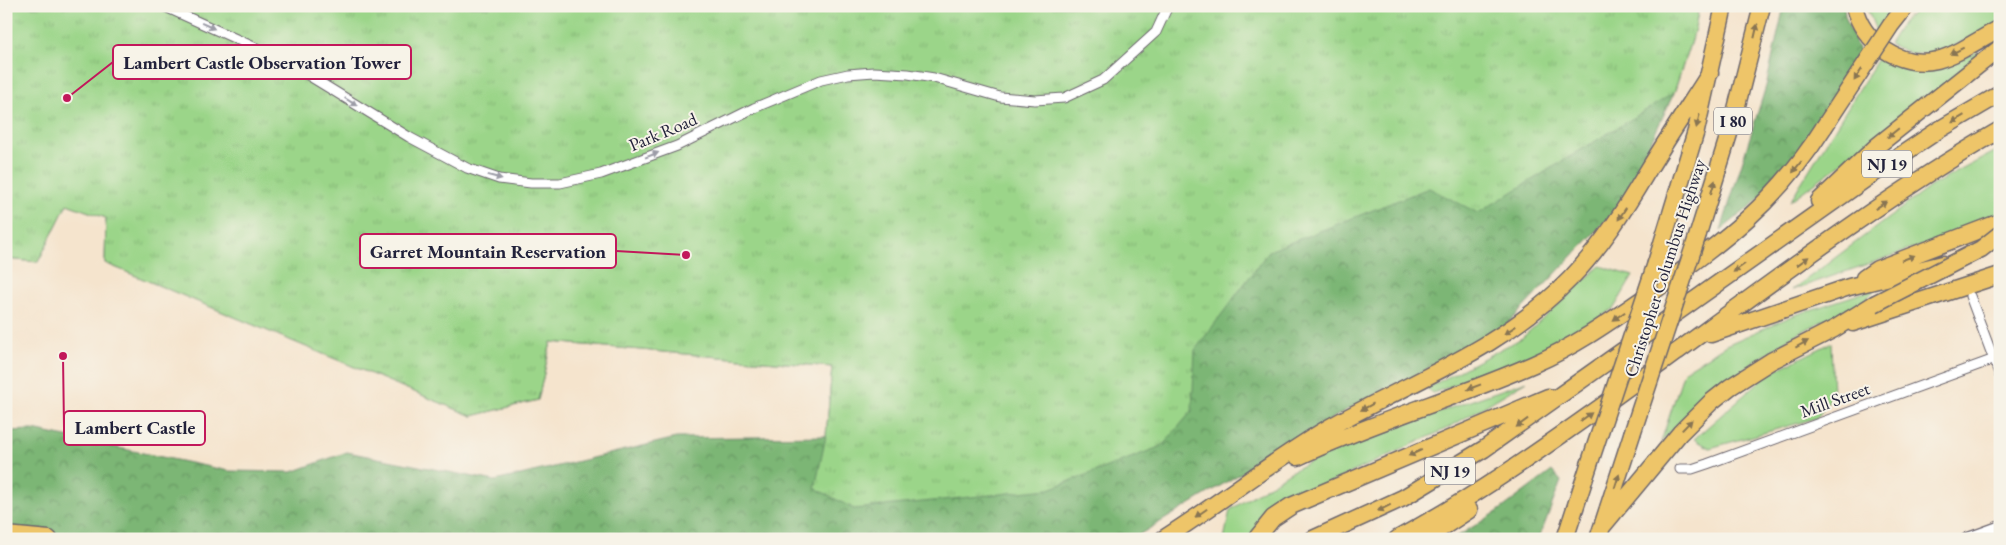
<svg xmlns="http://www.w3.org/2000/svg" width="2006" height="545" font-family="'EB Garamond',serif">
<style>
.grass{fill:#9bd589;stroke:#5e7c62}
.forest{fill:url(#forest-crowns);stroke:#4f6c58}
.park{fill:url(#park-tufts);stroke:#5e7c62}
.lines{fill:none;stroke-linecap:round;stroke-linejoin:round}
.minor-casing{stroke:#6c666e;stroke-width:11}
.tertiary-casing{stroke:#6c666e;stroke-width:14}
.motorway-casing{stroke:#6c666e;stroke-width:19}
.minor{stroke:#fff;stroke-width:9}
.tertiary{stroke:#fff;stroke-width:11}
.motorway{stroke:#eec569;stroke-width:16}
.motorway-bridge-casing{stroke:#6c666e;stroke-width:19;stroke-linecap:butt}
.motorway-bridge{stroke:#eec569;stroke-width:16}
.oneway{fill:#9c9ca7}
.oneway2{fill:#887452}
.labels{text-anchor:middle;stroke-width:4;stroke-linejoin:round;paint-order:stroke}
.shield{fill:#f7f3e8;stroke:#62616f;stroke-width:1}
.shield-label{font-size:16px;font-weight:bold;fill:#22223b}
.street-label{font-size:18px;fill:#22223b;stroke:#f7f3e8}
.leader{fill:none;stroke:#c2185b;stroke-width:2}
.callout-dot{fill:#c2185b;stroke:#f7f3e8;stroke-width:2}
.callout{fill:#f7f3e8;stroke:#c2185b;stroke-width:2}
.callout-label{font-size:19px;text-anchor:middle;font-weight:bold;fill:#22223b}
</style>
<defs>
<pattern id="forest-crowns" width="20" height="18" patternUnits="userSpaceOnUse" patternTransform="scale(1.25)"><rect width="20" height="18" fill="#7cb675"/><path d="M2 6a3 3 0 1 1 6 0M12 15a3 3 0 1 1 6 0" fill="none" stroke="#659461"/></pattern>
<pattern id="park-tufts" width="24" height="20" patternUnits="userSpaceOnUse" patternTransform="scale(1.25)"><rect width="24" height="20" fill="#9bd589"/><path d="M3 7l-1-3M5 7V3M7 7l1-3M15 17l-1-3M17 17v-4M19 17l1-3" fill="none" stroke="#85b777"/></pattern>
</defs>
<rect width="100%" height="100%" fill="#f7f3e8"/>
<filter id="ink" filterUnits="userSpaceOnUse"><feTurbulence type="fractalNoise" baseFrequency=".02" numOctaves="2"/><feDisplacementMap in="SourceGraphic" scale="10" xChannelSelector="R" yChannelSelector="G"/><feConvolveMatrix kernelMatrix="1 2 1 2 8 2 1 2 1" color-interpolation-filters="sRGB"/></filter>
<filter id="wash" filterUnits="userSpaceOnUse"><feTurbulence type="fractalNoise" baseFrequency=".0096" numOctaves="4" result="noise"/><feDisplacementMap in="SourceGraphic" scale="20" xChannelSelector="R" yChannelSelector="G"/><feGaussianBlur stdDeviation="1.12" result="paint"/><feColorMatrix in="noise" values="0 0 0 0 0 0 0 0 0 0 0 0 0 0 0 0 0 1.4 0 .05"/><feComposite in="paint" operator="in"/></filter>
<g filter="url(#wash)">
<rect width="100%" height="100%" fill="#f5e4cd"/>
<path class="grass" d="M1866,6h31l-20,27z
M1921,6h79v17l-61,30 -26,1 -24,-10 14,-22z
M1979,51v3l-64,56 -125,91 91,-147 62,12z
M2000,149v67l-24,11 -184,63 139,-104z
M1600,266l33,10 -19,32 -53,36 -128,49 -6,-5 95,-50z
M1877,288l-11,11 -75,38 -89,61 -41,44 23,-71 42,-26 66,-29z
M1831,343l2,51 -16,24 -107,30 -16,-9 74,-65z
M1527,381l-77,46 -179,83 -19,29h-28l6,-29 62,-39 47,-24z"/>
<path class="forest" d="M6,6h1693l-4,22 -21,65 -53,112 -122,128 -151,76 -216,130h-1126v-108l27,-1 196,41 63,1 55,-20 148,29 181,-43 150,-2 6,-69 -281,-25 -13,58 -66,16 -367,-153 1,-45 -39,-14 -29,58 -32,-3z
M1784,6h60l1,10 14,35 -30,58 -47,67 -31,30 -30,24 45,-144z
M1552,471l9,10 -22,58h-86l44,-27z"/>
<path class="park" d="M6,6h1693l-4,22 -21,65 -196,120 -49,-25 -160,63 -74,99 -3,61 -30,35 -113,43 -195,20 -39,-21 11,-52 6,-69 -281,-25 -13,58 -66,16 -367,-153 1,-45 -39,-14 -29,58 -32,-3z"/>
</g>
<g filter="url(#ink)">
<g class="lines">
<defs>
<path id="minor" d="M163,6l122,55 124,76 58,31 32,11 32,4h29l41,-9 76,-28 77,-38 67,-28 27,-6 26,-2 34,2 26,4 66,19 35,3 29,-2 39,-18 53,-48 12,-26
M1970,296l30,80
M1680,469h12l15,-5 293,-107"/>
<path id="tertiary" d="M1967,539l33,-12"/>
<path id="motorway" d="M1854,6c8,36 46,63 83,54 22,-6 43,-21 63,-32
M1819,201l58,-55 123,-98
M1698,234l35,-113 29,-115
M1656,263l40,-132 28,-125
M1864,278l13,-9 123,-47
M1853,323l147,-48
M1711,334l138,-47 94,-23
M1298,457c77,-36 159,-59 236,-93 44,-19 81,-46 120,-73 71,-51 122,-88 170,-164
M1602,527l78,-94 31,-31 19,-15 41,-26 63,-32 40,-25
M6,535l43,4
M1163,539c57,-36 109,-78 167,-112 83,-47 171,-77 240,-148 31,-32 54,-68 77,-107 20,-33 42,-66 63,-99
M1256,539l17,-21 18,-12 257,-109
M1313,539l90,-41 81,-49 383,-271 70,-47 63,-37
M1397,539c76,-41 145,-90 215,-140 128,-92 252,-190 388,-269
M1425,539l44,-29
M1565,539l24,-74
M1598,539l34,-105"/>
</defs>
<use href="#minor" class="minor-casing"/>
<use href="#tertiary" class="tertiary-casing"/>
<use href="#motorway" class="motorway-casing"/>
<use href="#minor" class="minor"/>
<use href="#tertiary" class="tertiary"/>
<use href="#motorway" class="motorway"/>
<defs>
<path id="motorway-bridge" d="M1824,127l67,-102 15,-19
M1874,304l107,-55 19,-15
M1632,434l66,-200
M1589,465l67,-202"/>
</defs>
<use href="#motorway-bridge" class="motorway-bridge-casing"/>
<use href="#motorway-bridge" class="motorway-bridge"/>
</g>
<defs><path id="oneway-solid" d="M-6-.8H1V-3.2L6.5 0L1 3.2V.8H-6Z" transform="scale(1.25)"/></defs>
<g class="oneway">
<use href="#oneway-solid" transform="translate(208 26) rotate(24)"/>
<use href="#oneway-solid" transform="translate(351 102) rotate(32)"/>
<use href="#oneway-solid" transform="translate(652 155) rotate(-21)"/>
<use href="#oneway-solid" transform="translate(495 177) rotate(15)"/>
</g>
<g class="oneway2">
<use href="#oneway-solid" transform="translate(1756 31) rotate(-77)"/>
<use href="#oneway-solid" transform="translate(1957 51) rotate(153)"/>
<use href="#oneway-solid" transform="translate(1858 75) rotate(123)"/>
<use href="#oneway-solid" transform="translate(1958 119) rotate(149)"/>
<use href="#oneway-solid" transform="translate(1698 121) rotate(104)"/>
<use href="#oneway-solid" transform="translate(1893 133) rotate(141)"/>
<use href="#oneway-solid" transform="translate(1797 167) rotate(128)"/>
<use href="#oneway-solid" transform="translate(1713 187) rotate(-73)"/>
<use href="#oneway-solid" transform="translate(1881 205) rotate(-34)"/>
<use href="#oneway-solid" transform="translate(1622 214) rotate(123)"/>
<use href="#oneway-solid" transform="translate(1908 258) rotate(-21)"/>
<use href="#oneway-solid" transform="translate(1803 261) rotate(-36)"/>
<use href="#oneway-solid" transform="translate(1739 268) rotate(144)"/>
<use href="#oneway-solid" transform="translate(1619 316) rotate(145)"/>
<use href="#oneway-solid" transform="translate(1510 330) rotate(146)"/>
<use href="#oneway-solid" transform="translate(1802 344) rotate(-28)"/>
<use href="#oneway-solid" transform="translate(1474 387) rotate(159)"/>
<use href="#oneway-solid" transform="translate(1367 407) rotate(152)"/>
<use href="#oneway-solid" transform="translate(1586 417) rotate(-36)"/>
<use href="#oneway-solid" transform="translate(1522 423) rotate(144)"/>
<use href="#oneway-solid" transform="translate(1687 425) rotate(-46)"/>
<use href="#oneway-solid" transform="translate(1415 453) rotate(156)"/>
<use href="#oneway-solid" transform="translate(1617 481) rotate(-72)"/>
<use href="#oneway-solid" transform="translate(1384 508) rotate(154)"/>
<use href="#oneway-solid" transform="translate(1201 513) rotate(145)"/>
</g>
</g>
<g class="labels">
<g class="shield">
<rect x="1714" y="107.5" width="38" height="27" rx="4"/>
<rect x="1862" y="150.5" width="50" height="27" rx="4"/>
<rect x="1425" y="457.5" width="50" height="27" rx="4"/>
</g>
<g class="shield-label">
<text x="1733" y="127">I 80</text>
<text x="1887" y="170">NJ 19</text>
<text x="1450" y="477">NJ 19</text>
</g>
<g class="street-label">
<text transform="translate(663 132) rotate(-23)" y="6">Park Road</text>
<text transform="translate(1665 268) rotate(-72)" y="6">Christopher Columbus Highway</text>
<text transform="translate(1835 400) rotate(-20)" y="6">Mill Street</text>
</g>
</g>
<path class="leader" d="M67 98L113 62M686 255L616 251M63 356L64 428"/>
<g class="callout-dot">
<circle cx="67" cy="98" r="5"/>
<circle cx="686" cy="255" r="5"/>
<circle cx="63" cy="356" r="5"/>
</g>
<g class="callout">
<rect x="113" y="45" width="298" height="34" rx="5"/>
<rect x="360" y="234" width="256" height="34" rx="5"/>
<rect x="64" y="411" width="141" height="34" rx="5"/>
</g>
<g class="callout-label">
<text x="262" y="69">Lambert Castle Observation Tower</text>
<text x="488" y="258">Garret Mountain Reservation</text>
<text x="135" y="434">Lambert Castle</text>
</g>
<rect width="2006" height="545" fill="none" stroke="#f7f3e8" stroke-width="25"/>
</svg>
